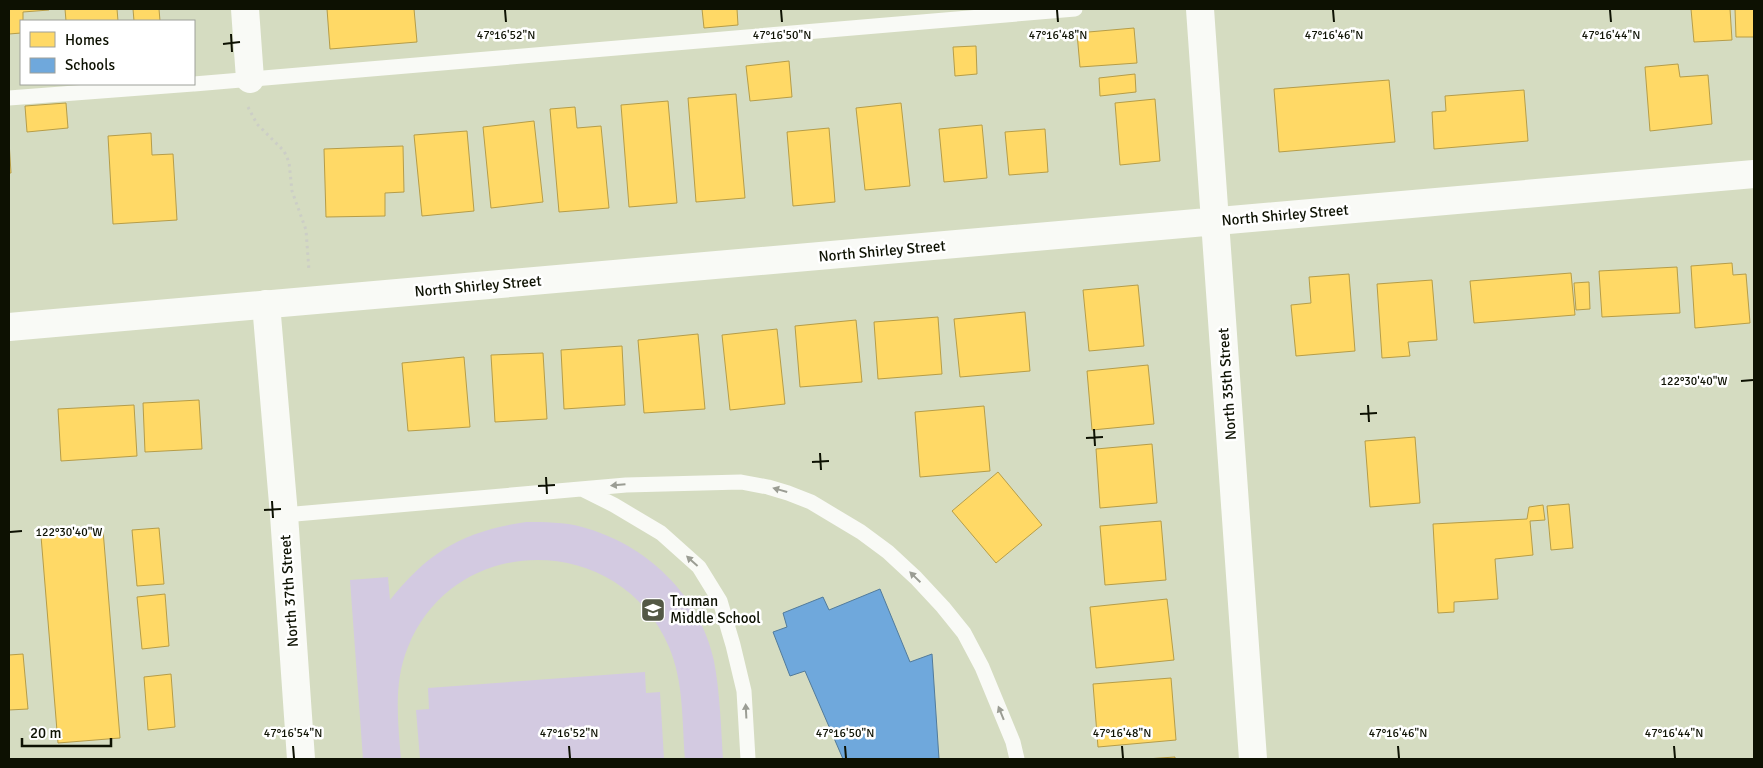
<svg xmlns="http://www.w3.org/2000/svg" width="1763" height="768" font-family="Signika,sans-serif">
<style>
.green{fill:#d3cae1}
.homes{fill:#ffd966;stroke:#b69d48}
.schools{fill:#6fa8dc;stroke:#527b9b}
.lines{fill:none;stroke-linecap:round;stroke-linejoin:round}
.path{stroke:#cccec6;stroke-width:3;stroke-dasharray:2.5 4;stroke-linecap:butt}
.lane{stroke:#f9faf6;stroke-width:15}
.street{stroke:#f9faf6;stroke-width:28}
.secondary{stroke:#f9faf6;stroke-width:28}
.oneway{fill:#9b9d94}
.ticks{fill:none;stroke:#0d1102;stroke-width:2}
.labels{text-anchor:middle;stroke-width:5;stroke-linejoin:round;paint-order:stroke}
.street-label{font-size:15px;fill:#0d1102;stroke:#fff}
.poi-label{font-size:15px;fill:#0d1102;stroke:#fff;text-anchor:start}
.ticks-label{font-size:12px;text-anchor:middle;fill:#0d1102;stroke:#fff;stroke-width:5;stroke-linejoin:round;paint-order:stroke}
</style>
<rect width="100%" height="100%" fill="#d5dcc1"/>
<path class="green" d="M526,522c19,0 38,0 56,5 64,17 118,68 132,134 6,32 7,66 9,98h-38c-3,-36 -1,-77 -16,-112 -48,-115 -214,-117 -261,0 -15,36 -10,75 -7,112h-38l-13,-179 38,-3 2,23c39,-49 74,-69 136,-78z
M645,672l1,21 14,-1 4,67h-244l-4,-49 13,-1 -1,-21z"/>
<path class="homes" d="M9,9h39l1,1 -26,2v9h-2v12l-12,1z
M65,9h52l1,12h-52z
M133,9h26l1,12h-26z
M327,9h87l3,33 -87,7z
M702,9h35l1,16 -34,3z
M1691,9h39l2,31 -38,2z
M1735,9h19v28h-18z
M1134,28l3,35 -57,4 -3,-34z
M976,46l1,28 -22,2 -2,-29z
M789,61l3,36 -42,4 -4,-35z
M1678,64l2,13 28,-2 4,49 -62,7 -5,-64z
M1135,74l1,18 -36,4 -1,-18z
M1389,80l6,62 -116,10 -5,-63z
M1524,90l4,51 -94,8 -2,-37 14,-1 -1,-15z
M736,94l9,104 -49,4 -8,-104z
M1155,99l5,62 -40,4 -5,-62z
M668,101l9,102 -48,4 -8,-102z
M66,103l2,25 -41,4 -2,-26z
M901,103l9,83 -45,4 -9,-82z
M575,107l2,21 24,-2 8,82 -50,4 -9,-103z
M534,121l9,81 -52,6 -8,-81z
M982,125l5,53 -43,4 -5,-53z
M829,128l6,74 -42,4 -6,-74z
M1045,129l3,43 -39,3 -4,-43z
M467,131l7,80 -52,5 -8,-81z
M151,133l1,22 21,-1 4,66 -64,4 -5,-88z
M9,141l2,32h-2z
M403,146l1,46 -19,1v23l-59,1 -2,-68z
M1732,263l1,12 13,-1 4,49 -55,5 -4,-62z
M1677,267l3,46 -78,4 -3,-46z
M1571,273l4,42 -101,8 -4,-42z
M1349,274l6,77 -59,5 -5,-51 20,-2 -2,-26z
M1432,280l5,60 -29,2 2,14 -28,2 -5,-74z
M1589,282l1,27 -14,1 -2,-27z
M1138,285l6,61 -55,5 -6,-61z
M1025,312l5,59 -70,6 -6,-58z
M938,317l4,57 -64,5 -4,-57z
M856,320l6,62 -62,5 -5,-61z
M777,329l8,75 -55,6 -8,-75z
M698,334l7,75 -61,4 -6,-73z
M622,346l3,59 -61,4 -3,-59z
M543,353l4,66 -52,3 -4,-67z
M464,357l6,70 -62,4 -6,-68z
M1148,365l6,59 -62,6 -5,-59z
M199,400l3,49 -57,3 -2,-49z
M134,405l3,51 -76,5 -3,-52z
M984,406l6,65 -70,6 -5,-65z
M1415,437l5,66 -50,4 -5,-66z
M1152,444l5,59 -57,5 -4,-59z
M998,472l44,53 -46,38 -44,-52z
M1569,504l4,44 -22,2 -4,-44z
M1543,505l2,15 -15,1 3,34 -38,4 3,40 -44,3v10l-16,1 -5,-89 94,-5 2,-12z
M1161,521l5,59 -61,5 -5,-59z
M159,528l5,56 -27,2 -5,-56z
M103,530l17,208 -62,5 -17,-207z
M165,594l4,52 -27,3 -5,-52z
M1167,599l7,61 -78,8 -6,-61z
M23,654l5,55 -19,1v-55z
M171,674l4,53 -27,3 -4,-53z
M1171,678l5,62 -78,7 -5,-63z
M1175,757v2h-29z"/>
<path class="schools" d="M880,589l30,73 22,-8 7,105h-96l-38,-88 -15,5 -17,-44 14,-5 -4,-14 40,-16 6,13z"/>
<g class="lines">
<path class="path" d="M248,107l9,17 27,27 5,11 3,29 14,39 3,41"/>
<path class="lane" d="M194,84l881,-75
M9,98l184,-14
M582,489l32,16 47,28 38,34 21,34 13,44 11,46 4,68
M284,515l342,-30 115,-3 27,5 20,6 23,9 50,30 27,20 28,26 27,29 21,26 18,34 31,75 4,17"/>
<path class="street" d="M245,9l5,70
M1200,9l53,750
M9,327l1745,-153"/>
<path class="secondary" d="M266,304l18,211 17,244"/>
</g>
<defs><path id="oneway-solid" d="M-6-.8H1V-3.2L6.5 0L1 3.2V.8H-6Z" transform="scale(1.25)"/></defs>
<g class="oneway">
<use href="#oneway-solid" transform="translate(618 485) rotate(175)"/>
<use href="#oneway-solid" transform="translate(780 490) rotate(-164)"/>
<use href="#oneway-solid" transform="translate(692 561) rotate(-138)"/>
<use href="#oneway-solid" transform="translate(915 577) rotate(-136)"/>
<use href="#oneway-solid" transform="translate(746 711) rotate(-93)"/>
<use href="#oneway-solid" transform="translate(1001 713) rotate(-112)"/>
</g>
<path class="ticks" d="M505,10l1,12M781,10l1,12M1057,10l1,12M1333,10l1,12M1610,10l1,12M231,34l1,18M223,44l17,-2M1741,381l12,-1M1368,405l1,17M1360,414l17,-1M1094,429l1,17M1086,438l17,-1M820,453l1,17M812,462l17,-1M546,477l1,17M538,486l17,-1M272,501l1,17M264,510l17,-1M10,532l12,-1M293,746l1,12M569,746l1,12M845,746l1,12M1122,746l1,12M1398,746l1,12M1674,746l1,12"/>
<defs>
<symbol id="school-square" viewBox="-11 -11 22 22"><rect x="-9" y="-9" width="18" height="18" rx="4" fill="#535845" stroke="#fff"/><path d="M0-5L7-2L0 1L-7-2ZM-4 1L0 2.5L4 1V4Q0 6-4 4Z" fill="#fff"/></symbol>
</defs>
<g fill-rule="evenodd">
<use href="#school-square" x="639" y="596" width="28" height="28"/>
</g>
<g class="labels">
<g class="street-label">
<text transform="translate(1285 215) rotate(-5)" y="5">North Shirley Street</text>
<text transform="translate(882 251) rotate(-5)" y="5">North Shirley Street</text>
<text transform="translate(478 286) rotate(-5)" y="5">North Shirley Street</text>
<text transform="translate(1227 384) rotate(-94)" y="5">North 35th Street</text>
<text transform="translate(289 591) rotate(-94)" y="5">North 37th Street</text>
</g>
<g class="poi-label">
<text x="670" y="606">Truman<tspan x="670" dy="17">Middle School</tspan></text>
</g>
</g>
<g class="ticks-label">
<text x="506" y="39">47°16'52"N</text>
<text x="782" y="39">47°16'50"N</text>
<text x="1058" y="39">47°16'48"N</text>
<text x="1334" y="39">47°16'46"N</text>
<text x="1611" y="39">47°16'44"N</text>
<text x="1694" y="385">122°30'40"W</text>
<text x="69" y="536">122°30'40"W</text>
<text x="293" y="737">47°16'54"N</text>
<text x="569" y="737">47°16'52"N</text>
<text x="845" y="737">47°16'50"N</text>
<text x="1122" y="737">47°16'48"N</text>
<text x="1398" y="737">47°16'46"N</text>
<text x="1674" y="737">47°16'44"N</text>
</g>
<rect width="1763" height="768" fill="none" stroke="#0d1102" stroke-width="20"/>
<rect x="20" y="20" width="175" height="65" fill="#ffffff" stroke="#9ea09a"/>
<rect x="30" y="32" width="25" height="15" fill="#ffd966" stroke="#9ea09a"/>
<text x="65" y="45" font-size="15" fill="#0d1102">Homes</text>
<rect x="30" y="58" width="25" height="15" fill="#6fa8dc" stroke="#9ea09a"/>
<text x="65" y="70" font-size="15" fill="#0d1102">Schools</text>
<path d="M22 738v8h89v-8" fill="none" stroke="#0d1102" stroke-width="2.5"/>
<text x="30" y="738" font-size="15" fill="#0d1102" stroke="#ffffff" stroke-width="4" paint-order="stroke">20 m</text>
</svg>
